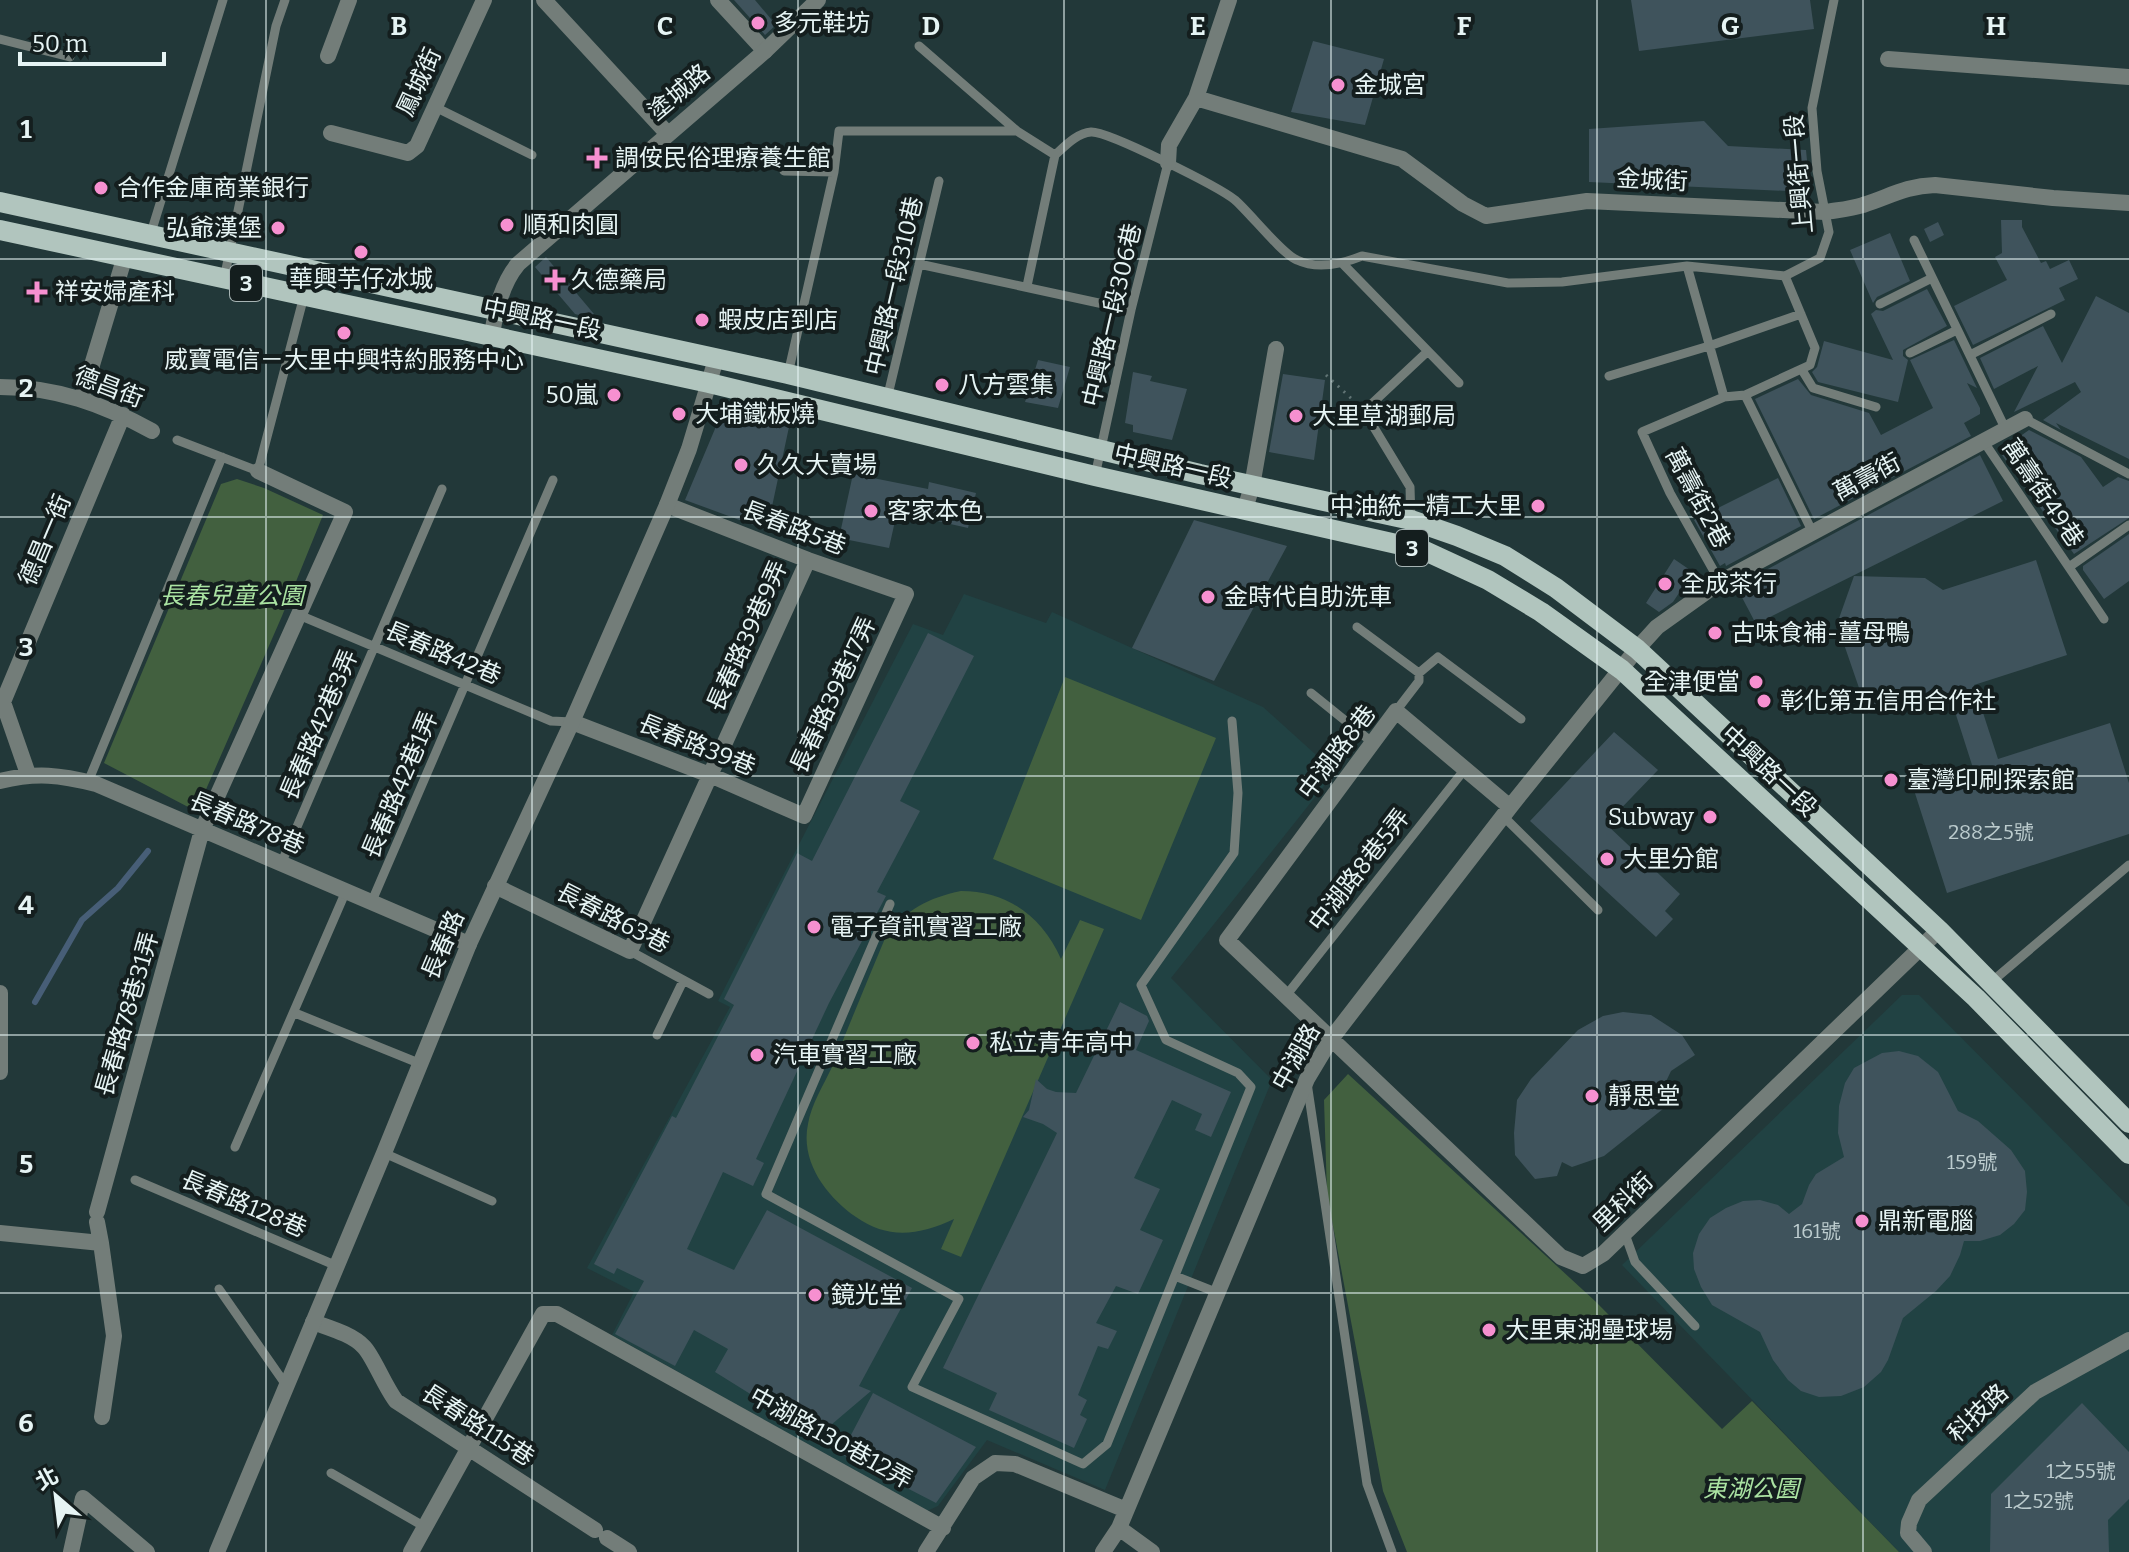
<svg xmlns="http://www.w3.org/2000/svg" width="2129" height="1552" font-family="Bitter,'Noto Sans TC',serif">
<style>
.built{fill:#214243}
.green{fill:#42603f}
.lines{fill:none;stroke-linecap:round;stroke-linejoin:round}
.stream{stroke:#475e77;stroke-width:6}
.building{fill:#3f535c}
.path{stroke:#607474;stroke-width:3;stroke-dasharray:2 6;stroke-linecap:butt}
.service{stroke:#737d79;stroke-width:9}
.minor{stroke:#737d79;stroke-width:16}
.tertiary{stroke:#737d79;stroke-width:16}
.primary{stroke:#b1c5be;stroke-width:20}
.grid{fill:none;stroke:#e6f4f4;stroke-width:2;stroke-opacity:0.55}
.poi-dot{fill:#f690d0;stroke:#141e1e;stroke-width:3}
.labels{text-anchor:middle;stroke-width:8;stroke-linejoin:round;paint-order:stroke}
.number-label{font-size:20px;fill:#bcccce}
.shield{fill:#141e1e;stroke:#a7b4b4;stroke-width:2}
.shield-label{font-size:22px;font-weight:bold;fill:#e6f4f4}
.poi-label{font-size:24px;fill:#e6f4f4;stroke:#141e1e;text-anchor:start}
.street-label{font-size:24px;fill:#e6f4f4;stroke:#141e1e}
.park-label{font-size:24px;font-style:italic;fill:#aae3a2;stroke:#141e1e}
.grid-label{font-size:26px;text-anchor:middle;font-weight:bold;fill:#e6f4f4;stroke:#141e1e;stroke-width:8;stroke-linejoin:round;paint-order:stroke}
</style>
<rect width="100%" height="100%" fill="#223839"/>
<path class="built" d="M964,594l82,29 6,-11 211,95 72,65 -164,206 101,102 -167,410 -118,-50 -49,66 -11,5 -315,-176 22,-43 -47,-24 143,-261 -12,-6 195,-377 30,11z
M1902,995h17l210,212v345h-230l-277,-287z"/>
<path class="green" d="M237,479l27,9 59,27 -41,101 -78,178 -14,14 -86,-45 117,-279z
M1065,677l151,61 -75,182 -148,-61z
M961,891c46,0 81,25 100,68l19,-39 24,9 -143,328 -20,-8 13,-30c-34,16 -66,21 -98,-2 -29,-20 -56,-55 -48,-93 3,-19 16,-40 24,-57 18,-44 36,-88 54,-131 21,-27 42,-38 75,-45z
M1348,1074l247,227 127,128 30,-28 147,151h-492l-24,-61 -56,-297 -3,-94z"/>
<g class="lines">
<path class="stream" d="M35,1002l47,-82 36,-32 30,-37"/>
</g>
<path class="building" d="M734,0h21l21,25 -11,10z
M1631,0h179l4,29 -175,22z
M1313,41l71,18 -19,66 -74,-13z
M1704,121l24,25 78,4 4,42 -221,-10v-53z
M2001,220h21v7l19,36 5,-2 4,8 19,-9 9,19 -19,9 6,12 -92,45 -19,-39 53,-26 -12,-23 7,-4z
M1938,222l6,13 -14,7 -6,-13z
M1890,233l20,48 -33,16 -4,6 -23,-53z
M546,257l48,57 -4,4 -15,-4 -40,-47z
M1927,289l20,37 -44,24v6l5,4 -10,42 -80,-20 -6,-10 5,-5 7,-26 69,19 -22,-46 5,-4 7,1z
M2096,296l33,17v146l-73,-36 5,7 -18,-10 38,-28 -6,-10 -61,30 24,-46 -44,23 -14,-31 63,-32 19,37z
M1954,340l23,48 -10,-5 13,25v6l-16,9 7,13 -157,83 -59,-120 43,-20 13,16 58,18 12,22 52,-27 -23,-48z
M1038,360l32,7 -12,41 -33,-6z
M1133,372l19,4 -2,5 37,8 -15,51 -39,-8v-7l-8,-2z
M1283,374l42,6 -11,80 -45,-8z
M720,417l69,10 -22,103 -82,-30z
M2029,430l52,27 22,30 15,-10 11,4v37l-55,36 -75,-103z
M1980,455l23,46 -247,123 -20,-38z
M853,474l75,15 1,-7 47,11 -8,35 -71,-16 -8,36 -50,-10z
M1778,478l23,48 -75,40 -1,-3 -5,3 -26,-46z
M1194,520l93,26 -73,135 -82,-33z
M2129,534v47l-25,18 -21,-29v-4z
M1674,559l19,13 -20,30 -14,10 -13,-9z
M2036,560l31,95 -93,30 24,74 112,-36 19,60v51l-182,59 -34,-106 60,-19 -24,-75 -81,21 -31,-90 17,-48 71,2 18,12z
M928,633l46,23 -74,145 20,10 -43,81 9,4 -57,107 -73,156 8,4 -11,23 -30,-14 -36,77 47,21 33,-60 145,78 -53,98 12,5 -53,45 -103,-64 13,-23 -34,-19 -19,36 -60,-32 29,-53 -27,-13 -3,6 -20,-10 78,-148 4,2 58,-113 -10,-6 73,-146 15,8z
M1614,732l44,38 -52,54 74,70 -15,17 8,8 -17,18 -126,-116z
M1120,1002l27,14 2,5 -13,29 95,42 -20,45 -16,-7 7,-16 -30,-14 -38,78 26,11 -20,41 23,10 -25,54 -22,-8 -20,37 21,8 -9,18 -10,-3 -20,49 9,5 -7,15 7,4 -13,29 -85,-38 8,-17 -54,-25 114,-235 -14,-9 -20,-7 6,-7 7,-31 11,10 9,3 20,1z
M1623,1012l28,3 31,20 13,20 -24,16 -10,21 7,13 -64,51 -32,11 -10,-5 -5,14 -22,3 -20,-24 -1,-22 3,-33 14,-21 47,-49 25,-14z
M1899,1051l19,5 20,16 20,39 20,10 33,29 14,21 2,21 -2,18 -11,14 -14,11 -20,6h-16l-4,14 -10,21 -14,15 -33,27 -15,42 -7,12 -17,15 -23,9 -22,1 -18,-6 -13,-11 -15,-20 -13,-28 -48,-27 -11,-18 -7,-18 -1,-16 6,-19 11,-16 16,-10 17,-7 17,-1 18,5 11,9 13,-10 7,-19 7,-11 28,-17 -6,-24 1,-27 6,-23 9,-15 28,-15z
M873,1393l103,54 -40,56 -95,-49z
M2082,1403l47,49v47l-21,21 1,32h-119l1,-58z"/>
<g class="lines">
<path class="path" d="M1326,375l27,25"/>
<path class="service" d="M0,39l70,18
M919,46l98,85 38,24
M433,106l99,49
M1055,155c10,-9 22,-22 36,-23 17,-1 128,55 144,68 15,13 47,54 62,60 21,10 45,4 65,-4l146,27 54,-1 125,-16 98,10 30,72 -5,17 -65,30
M784,171l50,1
M150,236l73,-236
M1914,240l91,188
M919,264l212,46
M1343,264l116,119
M1687,266l37,131
M1785,276l35,-18 9,-26 -12,-61 -5,-63 22,-108
M224,279l52,-253 9,-26
M1027,286l28,-131
M1880,304l52,-26
M1910,353l47,-23
M1970,355l81,-41
M1802,370l11,18 63,19
M788,374l46,-202 5,-41h178
M1609,376l100,-30 92,-32
M887,399l52,-218
M2025,419l104,55
M177,440l81,31 46,-175
M1984,442l120,177
M1095,476l36,-166 37,-147
M1411,520l-1,-33 -46,-76 64,-60
M2069,567l60,-42
M1720,582l-50,-89 -28,-61 82,-35 21,-2 68,138
M299,615l252,106 21,1
M1357,627l62,46v8l-23,30
M1419,673l19,-16 83,62
M1311,693l62,50
M88,782l134,-325
M1503,816l95,94
M281,864l161,-375
M372,901l181,-421
M890,904l-124,290 193,105 -47,88 171,77 24,-20 144,-357 -13,-14 -72,-33 -25,-55 93,-132 4,-60 -6,-72
M630,951l79,43
M1989,984l140,-119
M1285,997l180,-228
M295,1013l126,51
M657,1035l26,-54
M1307,1083l60,401 25,68
M235,1147l111,-256
M384,1153l108,48
M135,1180l202,86
M1625,1234l10,28 60,64
M1175,1276l43,17
M219,1289l67,96
M331,1473l94,54"/>
<path class="minor" d="M544,0l123,133
M718,0l47,51
M328,56l21,-56
M1888,59l241,18
M1196,98l206,61 61,45 23,12 101,-15 238,11c12,-2 26,-3 38,-7 26,-8 42,-19 72,-20l118,13 76,5
M331,133l77,20 9,-7 67,-146
M1168,163l1,-18 27,-47 33,-98
M0,387c56,0 103,17 152,44
M82,398l43,-142
M1245,509l7,-23 24,-137
M572,722l138,53 94,41 102,-222 -98,-34 -141,-55
M28,774l-25,-72 120,-287
M0,781c37,-9 60,-6 96,3l373,160
M1510,807l-114,-96 -169,229 334,317 22,9 20,-12 336,-324
M495,886l135,65 178,-391
M0,993v79
M97,1212l105,-382 143,-318 -87,-41
M97,1222l4,21
M0,1233l101,10 13,93 -12,81
M313,1322c16,6 39,12 51,25 9,9 21,40 32,54l199,129
M1119,1528l33,24
M607,1538l22,14
M71,1552l12,-54 64,54
M411,1552l132,-238h14l386,214
M926,1552l47,-74 22,-15 20,1 111,46
M1103,1552l16,-24 188,-449 24,-40 179,-232 127,-158 20,-22 63,-45 305,-163
M1924,1552l-16,-19 1,-10 10,-23 116,-108 94,-52"/>
<path class="tertiary" d="M492,334c4,-24 10,-51 26,-70l247,-213 53,-51
M217,1552l167,-399 85,-209 103,-222 95,-217 22,-56 27,-90"/>
<path class="primary" d="M0,202l788,172 412,100 211,46 46,16 48,20 51,32 81,61 302,281 190,193
M0,230l709,153 386,93 328,74 65,30 53,32 81,58 354,328 153,156"/>
</g>
<path class="grid" d="M266,0v1552M532,0v1552M798,0v1552M1064,0v1552M1331,0v1552M1597,0v1552M1863,0v1552M0,259h2129M0,517h2129M0,776h2129M0,1035h2129M0,1293h2129"/>
<g class="poi-dot">
<circle cx="758" cy="23" r="8"/>
<circle cx="1338" cy="85" r="8"/>
<path d="M593 146h8v8h8v8h-8v8h-8v-8h-8v-8h8z"/>
<circle cx="101" cy="188" r="8"/>
<circle cx="507" cy="225" r="8"/>
<circle cx="278" cy="228" r="8"/>
<circle cx="361" cy="252" r="8"/>
<path d="M551 268h8v8h8v8h-8v8h-8v-8h-8v-8h8z"/>
<path d="M33 280h8v8h8v8h-8v8h-8v-8h-8v-8h8z"/>
<circle cx="702" cy="320" r="8"/>
<circle cx="344" cy="333" r="8"/>
<circle cx="942" cy="385" r="8"/>
<circle cx="614" cy="395" r="8"/>
<circle cx="679" cy="414" r="8"/>
<circle cx="1296" cy="416" r="8"/>
<circle cx="741" cy="465" r="8"/>
<circle cx="1538" cy="506" r="8"/>
<circle cx="871" cy="511" r="8"/>
<circle cx="1665" cy="584" r="8"/>
<circle cx="1208" cy="597" r="8"/>
<circle cx="1715" cy="633" r="8"/>
<circle cx="1756" cy="682" r="8"/>
<circle cx="1764" cy="701" r="8"/>
<circle cx="1891" cy="780" r="8"/>
<circle cx="1710" cy="817" r="8"/>
<circle cx="1607" cy="859" r="8"/>
<circle cx="814" cy="927" r="8"/>
<circle cx="973" cy="1043" r="8"/>
<circle cx="757" cy="1055" r="8"/>
<circle cx="1592" cy="1096" r="8"/>
<circle cx="1862" cy="1221" r="8"/>
<circle cx="815" cy="1295" r="8"/>
<circle cx="1489" cy="1330" r="8"/>
</g>
<g class="labels">
<g class="number-label">
<text x="1991" y="839">288之5號</text>
<text x="1972" y="1169">159號</text>
<text x="1817" y="1238">161號</text>
<text x="2081" y="1478">1之55號</text>
<text x="2039" y="1508">1之52號</text>
</g>
<g class="shield">
<rect x="230" y="265" width="32" height="36" rx="6"/>
<rect x="1396" y="530" width="32" height="36" rx="6"/>
</g>
<g class="shield-label">
<text x="246" y="291">3</text>
<text x="1412" y="556">3</text>
</g>
<g class="poi-label">
<text x="774" y="31">多元鞋坊</text>
<text x="1354" y="93">金城宮</text>
<text x="615" y="166">調侒民俗理療養生館</text>
<text x="117" y="196">合作金庫商業銀行</text>
<text x="523" y="233">順和肉圓</text>
<text x="262" y="236" text-anchor="end">弘爺漢堡</text>
<text x="361" y="287" text-anchor="middle">華興芋仔冰城</text>
<text x="571" y="288">久德藥局</text>
<text x="55" y="300">祥安婦產科</text>
<text x="718" y="328">蝦皮店到店</text>
<text x="344" y="368" text-anchor="middle">威寶電信－大里中興特約服務中心</text>
<text x="958" y="393">八方雲集</text>
<text x="598" y="403" text-anchor="end">50嵐</text>
<text x="695" y="422">大埔鐵板燒</text>
<text x="1312" y="424">大里草湖郵局</text>
<text x="757" y="473">久久大賣場</text>
<text x="1522" y="514" text-anchor="end">中油統一精工大里</text>
<text x="887" y="519">客家本色</text>
<text x="1681" y="592">全成茶行</text>
<text x="1224" y="605">金時代自助洗車</text>
<text x="1731" y="641">古味食補-薑母鴨</text>
<text x="1740" y="690" text-anchor="end">全津便當</text>
<text x="1780" y="709">彰化第五信用合作社</text>
<text x="1907" y="788">臺灣印刷探索館</text>
<text x="1694" y="825" text-anchor="end">Subway</text>
<text x="1623" y="867">大里分館</text>
<text x="830" y="935">電子資訊實習工廠</text>
<text x="989" y="1051">私立青年高中</text>
<text x="773" y="1063">汽車實習工廠</text>
<text x="1608" y="1104">靜思堂</text>
<text x="1878" y="1229">鼎新電腦</text>
<text x="831" y="1303">鏡光堂</text>
<text x="1505" y="1338">大里東湖壘球場</text>
</g>
<g class="street-label">
<text transform="translate(419 82) rotate(-65)" y="8">鳳城街</text>
<text transform="translate(679 92) rotate(-40)" y="8">塗城路</text>
<text transform="translate(1799 174) rotate(-95)" y="8">上興街一段</text>
<text transform="translate(1652 180) rotate(3)" y="8">金城街</text>
<text transform="translate(894 286) rotate(-77)" y="8">中興路一段310巷</text>
<text transform="translate(1112 315) rotate(-77)" y="8">中興路一段306巷</text>
<text transform="translate(542 319) rotate(12)" y="8">中興路一段</text>
<text transform="translate(109 387) rotate(21)" y="8">德昌街</text>
<text transform="translate(1173 466) rotate(13)" y="8">中興路一段</text>
<text transform="translate(1867 477) rotate(-28)" y="8">萬壽街</text>
<text transform="translate(2043 493) rotate(56)" y="8">萬壽街49巷</text>
<text transform="translate(1698 498) rotate(62)" y="8">萬壽街2巷</text>
<text transform="translate(794 528) rotate(21)" y="8">長春路5巷</text>
<text transform="translate(45 540) rotate(-67)" y="8">德昌一街</text>
<text transform="translate(747 636) rotate(-66)" y="8">長春路39巷9弄</text>
<text transform="translate(443 653) rotate(23)" y="8">長春路42巷</text>
<text transform="translate(833 695) rotate(-65)" y="8">長春路39巷17弄</text>
<text transform="translate(319 725) rotate(-67)" y="8">長春路42巷3弄</text>
<text transform="translate(697 745) rotate(22)" y="8">長春路39巷</text>
<text transform="translate(1337 752) rotate(-53)" y="8">中湖路8巷</text>
<text transform="translate(1769 771) rotate(43)" y="8">中興路一段</text>
<text transform="translate(400 785) rotate(-67)" y="8">長春路42巷1弄</text>
<text transform="translate(247 823) rotate(23)" y="8">長春路78巷</text>
<text transform="translate(1359 870) rotate(-52)" y="8">中湖路8巷5弄</text>
<text transform="translate(613 918) rotate(27)" y="8">長春路63巷</text>
<text transform="translate(443 945) rotate(-67)" y="8">長春路</text>
<text transform="translate(127 1014) rotate(-74)" y="8">長春路78巷31弄</text>
<text transform="translate(1296 1057) rotate(-61)" y="8">中湖路</text>
<text transform="translate(1623 1202) rotate(-44)" y="8">里科街</text>
<text transform="translate(244 1204) rotate(23)" y="8">長春路128巷</text>
<text transform="translate(1978 1413) rotate(-43)" y="8">科技路</text>
<text transform="translate(478 1425) rotate(33)" y="8">長春路115巷</text>
<text transform="translate(831 1438) rotate(29)" y="8">中湖路130巷12弄</text>
</g>
<g class="park-label">
<text x="232" y="604">長春兒童公園</text>
<text x="1751" y="1497">東湖公園</text>
</g>
</g>
<g class="grid-label">
<text x="399" y="35">B</text>
<text x="665" y="35">C</text>
<text x="931" y="35">D</text>
<text x="1198" y="35">E</text>
<text x="1464" y="35">F</text>
<text x="1730" y="35">G</text>
<text x="1996" y="35">H</text>
<text x="26" y="138">1</text>
<text x="26" y="397">2</text>
<text x="26" y="656">3</text>
<text x="26" y="914">4</text>
<text x="26" y="1173">5</text>
<text x="26" y="1432">6</text>
</g>
<g transform="translate(56 1496) rotate(332)" stroke="#141e1e" stroke-width="6" paint-order="stroke">
<path d="M0-6L14 30L0 20L-14 30Z" fill="#e6f4f4"/>
<text y="-12" font-size="22" font-weight="bold" text-anchor="middle" fill="#e6f4f4">北</text>
</g>
<path d="M20 52v12h144v-12" fill="none" stroke="#e6f4f4" stroke-width="4"/>
<text x="32" y="52" font-size="24" fill="#e6f4f4" stroke="#141e1e" stroke-width="6" paint-order="stroke">50 m</text>
</svg>
